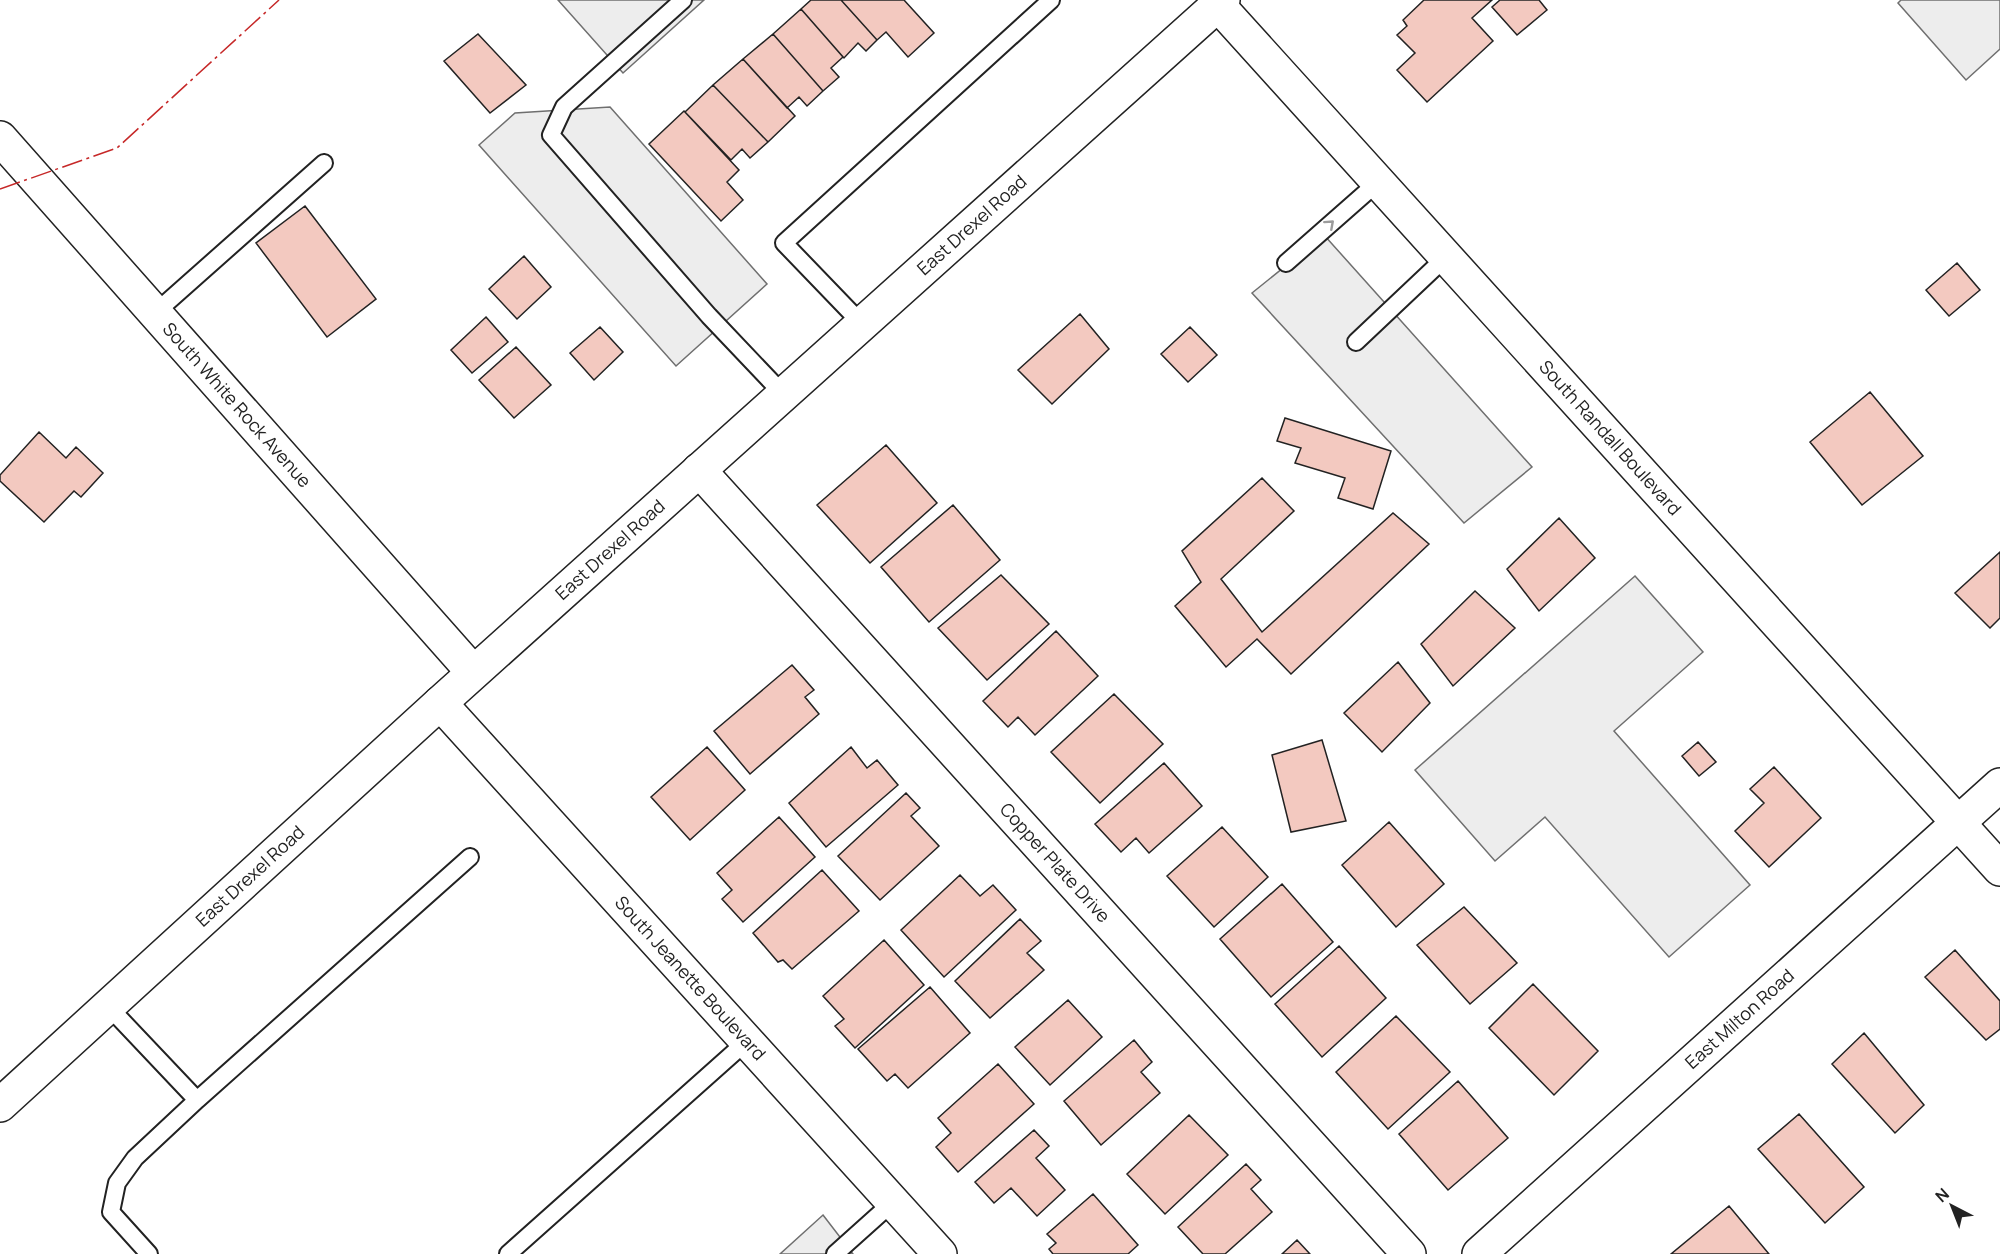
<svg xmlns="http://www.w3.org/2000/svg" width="2000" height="1254" font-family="Manrope,sans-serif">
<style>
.parking{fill:#ededed;stroke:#6f6f6f;stroke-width:1.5}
.building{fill:#f3c9c0;stroke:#222;stroke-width:1.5}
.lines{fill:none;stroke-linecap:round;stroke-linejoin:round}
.lane-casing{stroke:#222;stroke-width:20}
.street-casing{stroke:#222;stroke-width:36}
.secondary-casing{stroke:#222;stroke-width:36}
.lane{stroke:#fff;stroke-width:16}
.street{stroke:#fff;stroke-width:33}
.secondary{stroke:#fff;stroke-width:33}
.power{stroke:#c62828;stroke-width:1.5;stroke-dasharray:21 4.5 3 4.5;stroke-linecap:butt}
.oneway{stroke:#9c9c9c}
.labels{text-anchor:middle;stroke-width:4.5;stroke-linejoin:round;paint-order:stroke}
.street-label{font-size:18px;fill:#222;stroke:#fff}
</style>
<rect width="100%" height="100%" fill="#fff"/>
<path class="parking" d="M558,0h146l-81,73z
M1901,0h99v49l-34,31 -68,-77z
M610,107l157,177 -91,82 -197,-221 36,-32z
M1324,235l208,232 -68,56 -212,-230z
M1635,576l68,76 -89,79 136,154 -81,72 -124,-140 -50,44 -80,-91z
M823,1215l30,39h-73z"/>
<path class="building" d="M811,0h30l36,40 -11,11 -8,-8 -14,15 -43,-49z
M841,0h63l30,33 -26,24 -22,-25 -9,8z
M1424,0h68l-20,18 21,23 -66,61 -30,-32 18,-17 -18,-18 10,-9 -4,-6z
M1500,0h39l8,10 -30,25 -25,-28z
M801,9l42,48 -12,11 8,9 -16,14 -50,-57z
M478,34l48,51 -36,28 -46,-52z
M773,34l50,57 -16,15 -8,-9 -12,11 -44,-49z
M743,59l52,57 -27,26 -55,-57z
M713,85l55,57 -18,16 -8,-9 -11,11 -46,-48z
M684,111l55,59 -12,12 16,18 -22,21 -72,-77z
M305,206l71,93 -49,38 -71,-94z
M524,256l27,31 -34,32 -28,-30z
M1957,263l23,27 -31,26 -23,-26z
M1080,314l29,35 -57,55 -34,-34z
M486,317l22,25 -36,31 -21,-23z
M600,327l23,25 -29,28 -24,-27z
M1190,327l27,28 -29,27 -27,-28z
M516,347l35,38 -37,33 -35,-38z
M1870,392l53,64 -61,49 -52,-63z
M1285,418l106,33 -18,58 -35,-11 7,-20 -50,-15 6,-15 -24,-7z
M39,432l27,26 10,-11 27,26 -22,24 -7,-6 -30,31 -44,-41v-6z
M886,445l51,58 -67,60 -53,-58z
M1262,478l32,33 -73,68 41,53 131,-119 36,31 -138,130 -34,-35 -31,28 -51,-61 26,-24 -19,-31z
M953,505l47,55 -71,62 -48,-55z
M1559,518l36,40 -56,53 -32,-42z
M2000,552v66l-10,10 -35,-35z
M1001,575l48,49 -62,56 -49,-52z
M1475,591l40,37 -62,58 -32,-42z
M1056,631l42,45 -63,59 -17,-18 -10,10 -25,-26z
M1398,662l32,41 -48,49 -38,-39z
M792,665l22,25 -9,7 14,17 -69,60 -36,-43z
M1114,694l49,50 -63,59 -49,-51z
M1322,740l24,81 -55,11 -19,-77z
M1698,742l18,20 -17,14 -17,-20z
M707,747l38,43 -55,50 -39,-43z
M851,747l16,21 10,-8 21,25 -72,62 -37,-44z
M1164,763l38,43 -53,47 -13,-15 -15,14 -26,-28z
M1774,767l47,51 -52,49 -34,-36 29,-28 -14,-14z
M906,793l14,15 -9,8 28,30 -59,54 -42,-44z
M779,817l36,40 -72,65 -21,-23 10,-9 -15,-17z
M1389,822l55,62 -48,43 -54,-62z
M1222,827l46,50 -54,50 -47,-51z
M822,870l37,41 -67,58 -9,-9 -5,2 -25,-29z
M960,875l20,21 13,-11 23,25 -72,67 -43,-47z
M1282,884l51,58 -62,55 -51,-58z
M1464,907l53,56 -47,41 -53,-59z
M1020,919l21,22 -14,12 17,17 -54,48 -35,-37z
M884,940l40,45 -69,63 -20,-22 9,-7 -21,-23z
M1339,946l47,52 -64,59 -47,-53z
M1955,950l45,51v28l-14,11 -61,-63z
M1533,984l65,67 -44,44 -65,-67z
M930,987l40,46 -62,55 -13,-14 -8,7 -29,-32z
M1068,1000l34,37 -52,48 -35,-38z
M1396,1016l54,56 -62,57 -52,-57z
M1864,1033l60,72 -29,28 -63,-69z
M1134,1040l18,22 -11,10 19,21 -59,52 -37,-44z
M998,1064l36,40 -76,68 -22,-25 15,-14 -13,-15z
M1458,1081l50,57 -60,52 -49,-56z
M1799,1114l65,73 -39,36 -67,-74z
M1189,1115l39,40 -63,59 -38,-40z
M1034,1130l15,16 -13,12 29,32 -28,26 -26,-28 -17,15 -19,-21z
M1246,1164l15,16 -10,9 21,23 -47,42h-22l-25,-27z
M1093,1194l45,51 -10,9h-75l-4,-5 7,-6 -9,-9z
M1729,1206l40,48h-98z
M1297,1240l13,14h-28z"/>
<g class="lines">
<defs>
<path id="lane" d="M683,0l-119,107 -13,28 158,181 75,79
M1286,263l92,-81
M155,313l169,-150
M862,324l-78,-81 267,-243
M1356,342l90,-85
M108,1006l89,94 -62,58 -18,25 -6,29 38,42
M197,1100l273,-243
M508,1254l239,-213
M835,1254l58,-52"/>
<g id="street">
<path id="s1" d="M1218,5l782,864"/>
<path id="s2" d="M0,138l473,534"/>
<path id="s3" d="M699,470l710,784"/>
<path id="s4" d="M440,703l500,551"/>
<path id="s5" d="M1479,1254l521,-469"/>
</g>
<g id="secondary">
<path id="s6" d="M0,1105l440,-402 783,-703"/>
</g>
</defs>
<use href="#lane" class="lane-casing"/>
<use href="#street" class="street-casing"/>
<use href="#secondary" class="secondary-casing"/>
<use href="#lane" class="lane"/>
<use href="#street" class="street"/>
<use href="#secondary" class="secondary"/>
<path class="power" d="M0,189l117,-41 162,-148"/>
</g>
<defs><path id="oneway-chevron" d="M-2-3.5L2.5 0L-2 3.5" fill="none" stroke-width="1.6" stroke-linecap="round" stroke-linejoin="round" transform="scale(1.5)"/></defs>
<use class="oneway" href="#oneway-chevron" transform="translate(1330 224) rotate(-42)"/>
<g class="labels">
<g class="street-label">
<text dy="6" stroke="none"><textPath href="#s6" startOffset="1311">East Drexel Road</textPath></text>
<text dy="6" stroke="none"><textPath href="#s2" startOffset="357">South White Rock Avenue</textPath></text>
<text dy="6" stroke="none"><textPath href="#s1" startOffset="584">South Randall Boulevard</textPath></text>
<text dy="6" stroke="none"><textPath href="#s6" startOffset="825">East Drexel Road</textPath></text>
<text dy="6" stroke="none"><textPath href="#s3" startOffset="530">Copper Plate Drive</textPath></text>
<text dy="6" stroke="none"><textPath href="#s6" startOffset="339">East Drexel Road</textPath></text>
<text dy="6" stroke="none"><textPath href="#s4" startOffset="372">South Jeanette Boulevard</textPath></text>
<text dy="6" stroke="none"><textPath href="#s5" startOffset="351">East Milton Road</textPath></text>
</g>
</g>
<g transform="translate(1952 1206) rotate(318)" stroke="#ffffff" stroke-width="4.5" paint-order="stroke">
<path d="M0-4.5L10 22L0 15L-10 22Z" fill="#222222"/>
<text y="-9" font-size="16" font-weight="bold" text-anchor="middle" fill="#222222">N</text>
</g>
</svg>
